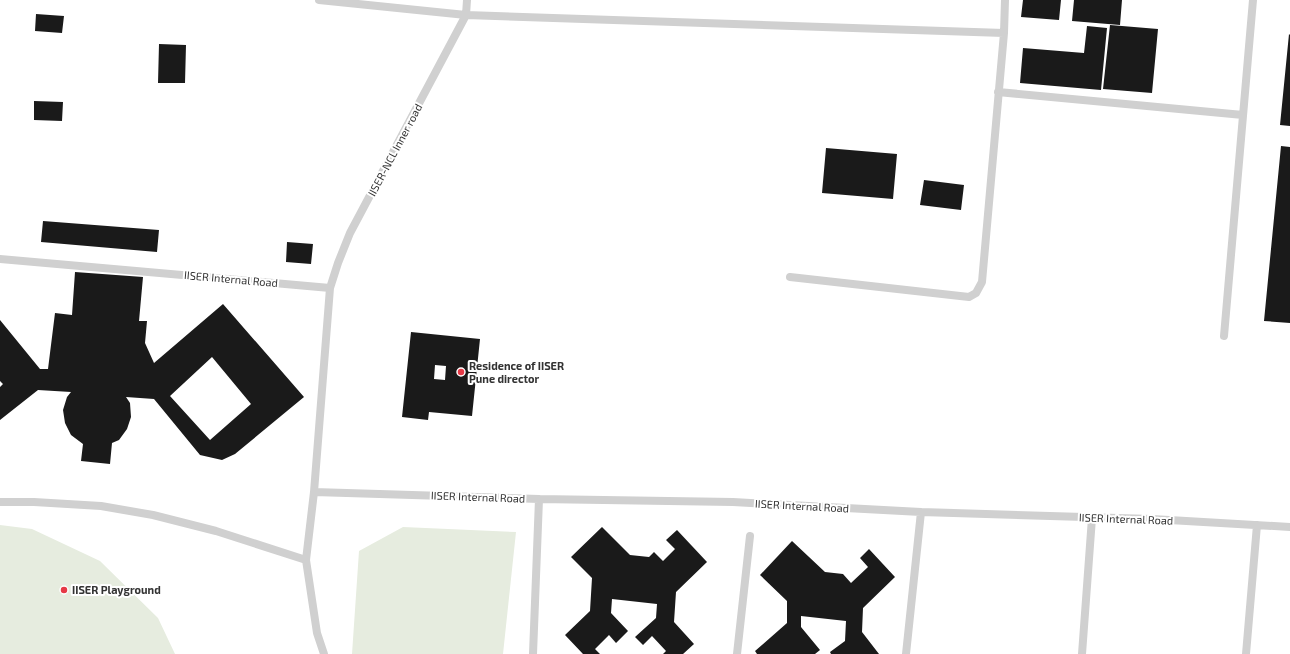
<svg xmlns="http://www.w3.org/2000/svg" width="1290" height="654" font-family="'Exo 2',sans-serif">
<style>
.green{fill:#e6ecdf}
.building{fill:#1a1a1a;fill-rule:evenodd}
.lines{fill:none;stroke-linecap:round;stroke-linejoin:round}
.service{stroke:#d0d0d0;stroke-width:8}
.poi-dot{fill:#e63946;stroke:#fff;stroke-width:1.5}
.labels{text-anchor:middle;stroke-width:4;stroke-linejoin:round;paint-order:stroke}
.street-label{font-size:11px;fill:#333;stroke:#fff}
.poi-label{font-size:11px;font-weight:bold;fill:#333;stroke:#fff;text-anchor:start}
</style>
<rect width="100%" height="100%" fill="#fff"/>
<path class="green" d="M0,525l32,4 68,32 58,57 17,36h-175z
M403,527l113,5 -13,122h-151l7,-103z"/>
<path class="building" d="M1023,0h38l-2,20 -38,-3z
M1074,0h48l-2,25 -48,-4z
M36,14l28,2 -2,17 -27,-2z
M1110,25l48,4 -6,64 -49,-4z
M1087,26l20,2 -6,62 -81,-7 3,-35 61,5z
M1289,34l1,1v91l-10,-1z
M159,44l27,1 -1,38h-27z
M34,101l29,1 -1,19 -28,-1z
M1281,146l9,1v176l-26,-2z
M826,148l71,6 -4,45 -71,-6z
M924,180l40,5 -3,25 -41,-5z
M43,221l116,9 -2,22 -116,-10z
M287,242l26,2 -2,20 -25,-2z
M75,272l68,5 -4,44h8l-2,22 9,20 69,-59 81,93 -69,57 -13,6 -22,-5 -46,-56 -28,-2 4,6 1,14 -4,12 -8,11 -7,3 -2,21 -29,-3 2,-17 -12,-9 -6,-12 -2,-13 4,-13 4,-5 -33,-2 -38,30v-33l3,-3 -3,-3v-61l40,49h8l7,-56 17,2zM212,357l39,47 -41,36 -40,-44z
M411,332l69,7 -8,77 -43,-4 -1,8 -26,-3zM435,365l11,1 -1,14 -11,-1z
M602,527l28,28 19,2 5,-5 9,9 12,-12 -9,-9 11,-10 30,32 -31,30 -2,30 20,22 -11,10h-20l3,-3 -14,-15 -9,9 -8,-8 21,-19 1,-14 -45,-5 -1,14 17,18 -12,12 -7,-8 -14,14 5,5h-17l-18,-19 25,-24 2,-33 -21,-21z
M792,541l33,31 18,2 8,9 17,-16 -8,-9 9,-9 26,28 -32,31 -1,24 17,22h-48l-1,-2 15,-11 1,-20 -45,-5v11l19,23 -5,4h-58l-2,-3 32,-28v-22l-27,-26z"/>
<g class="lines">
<path class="service" d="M319,0l147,15 538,18 1,-33
M998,92l245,23
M0,259l330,29
M790,277l179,20 7,-4 6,-11 22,-249
M1224,336l29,-336
M314,492l225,7 194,3 188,10 231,7 138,8
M0,502h34l67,4 52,9 63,16 90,29
M324,654l-7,-21 -11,-73 8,-68 16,-204 8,-25 12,-30 116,-218 1,-15
M533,654l6,-155
M737,654l13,-118
M906,654l15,-142
M1082,654l10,-136
M1246,654l11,-129"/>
</g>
<g class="poi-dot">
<circle cx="461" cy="372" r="4"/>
<circle cx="64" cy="590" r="4"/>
</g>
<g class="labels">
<g class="street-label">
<text transform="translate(395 150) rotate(-62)" y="4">IISER-NCL Inner road</text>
<text transform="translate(231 279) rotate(5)" y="4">IISER Internal Road</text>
<text transform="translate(478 497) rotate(2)" y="4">IISER Internal Road</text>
<text transform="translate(802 506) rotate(3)" y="4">IISER Internal Road</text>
<text transform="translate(1126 519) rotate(2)" y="4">IISER Internal Road</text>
</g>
<g class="poi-label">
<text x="469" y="370">Residence of IISER<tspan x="469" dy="13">Pune director</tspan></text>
<text x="72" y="594">IISER Playground</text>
</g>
</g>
</svg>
